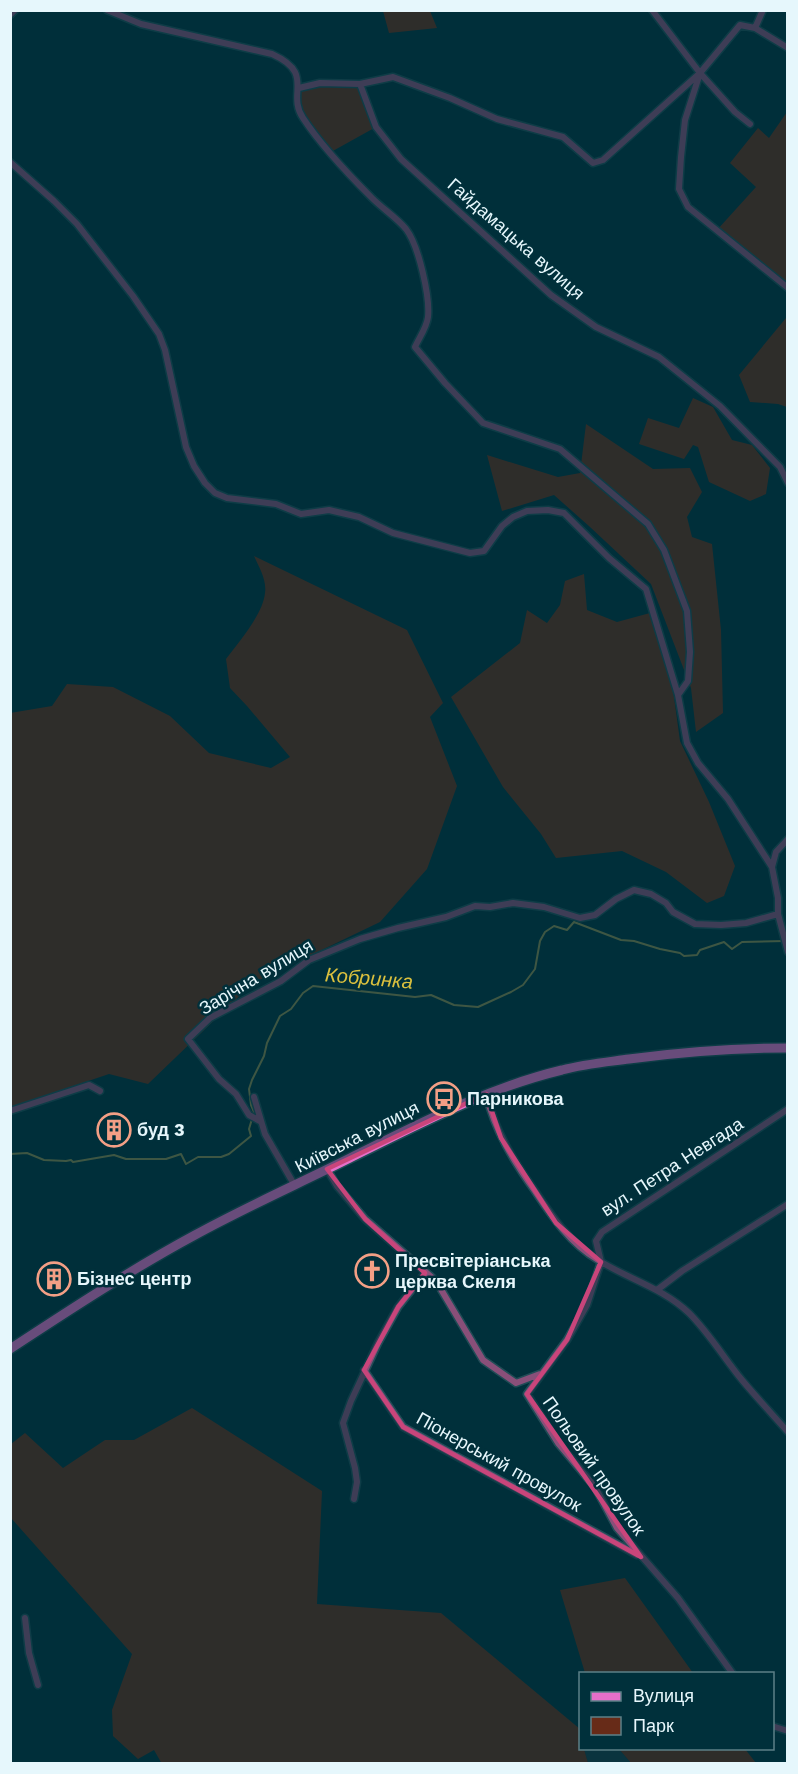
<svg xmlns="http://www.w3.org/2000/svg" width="798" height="1774" font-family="'Work Sans',sans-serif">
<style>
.built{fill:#173b45}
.green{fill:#672b18}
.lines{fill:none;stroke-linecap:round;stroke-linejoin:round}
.stream{stroke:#8a864e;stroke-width:2}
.street-casing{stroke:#204c56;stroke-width:9}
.primary-casing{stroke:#204c56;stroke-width:12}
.street{stroke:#894f79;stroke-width:6}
.primary{stroke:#e76fc9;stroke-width:9}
.marked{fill:none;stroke:#c9457b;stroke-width:4.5;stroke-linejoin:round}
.labels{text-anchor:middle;stroke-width:5;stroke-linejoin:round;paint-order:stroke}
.street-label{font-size:18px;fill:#e6f7fc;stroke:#00303b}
.poi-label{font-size:18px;font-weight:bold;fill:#e6f7fc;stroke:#00303b;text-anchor:start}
.water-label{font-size:20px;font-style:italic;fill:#dac03e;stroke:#00303b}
</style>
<rect width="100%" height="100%" fill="#00303b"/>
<path class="built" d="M584,1749h35l12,14h-43z"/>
<path class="green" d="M383,11h47l7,17 -48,5z
M320,83l40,1 16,43 -45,25c-16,-19 -38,-38 -32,-64z
M787,112v176l-70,-58 39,-43 -26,-24 28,-35 11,10z
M786,318l1,89 -9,-3 -28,-2 -11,-27z
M693,398l20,9 19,33 20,5 18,23 -4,26 -16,7 -41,-19 -11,-35 -5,-2 -9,14 -45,-15 9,-26 31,10z
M586,424l67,45 37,-1 12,24 -15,25 5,20 20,7 9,86 2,83 -27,19 -5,-44 -40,-104 -61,-57 -36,-32 -52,16 -15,-56 71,22 22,-4z
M254,556l153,74 36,73 -13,14 27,69 -30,83 -47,53 -127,61 -105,101 -39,-10 -98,33 -1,-394 42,-7 15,-22 46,3 57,29 39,37 62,15 19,-11 -43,-51 -17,-18 -4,-29c13,-17 37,-45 39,-66 2,-13 -6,-26 -11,-37z
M584,574l3,36 30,12 33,-9 23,77 7,51 29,61 26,64 -11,30 -17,7 -41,-31 -44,-21 -66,7 -15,-24 -38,-47 -52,-90 69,-54 7,-33 20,13 13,-18 5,-24z
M192,1408l130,83 -5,113 124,9 139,116v19l4,1 4,14 -426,1 -8,-14 -16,9 -25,-23 -1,-26 20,-56 -121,-136v-74l14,-11 38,35 42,-28h29z
M625,1578l68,95h-108l-25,-83z
M619,1749h126l11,14h-125z"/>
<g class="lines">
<path class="stream" d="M10,1154l17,-1 17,7 22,1 5,-1 2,2 41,-7 12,4h40l15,-5 5,10 12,-7h23l8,-3 22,-18 -2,-7 5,-17 -3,-7 -2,-16 3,-9 12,-24 3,-13 13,-27 11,-7 12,-16 10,-7 102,11 16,-2 23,10 24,2 33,-15 12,-7 12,-16 5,-28 5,-9 9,-6 13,4 7,-8 47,18 13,1 26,8 20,4 4,3 13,-1 3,-5 24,-8 8,7 10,-7 43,-1"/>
<defs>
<path id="street" d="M107,10l34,14 131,30c44,20 14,39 31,64 19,29 45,56 69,80 11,11 25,20 34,31 13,17 24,68 22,88 -1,10 -9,21 -13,30l30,36 38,40 77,26 88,75 16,26 23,61 3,41 -2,29 -10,14 9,48 11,20 30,36 44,68 6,31v16l10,38
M652,10l48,63 -15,47 -4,37 -2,32 9,18 100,81
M10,15l5,-5
M755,28l8,-18
M700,73l35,39 15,12
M360,84l33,-7 57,21 47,21 66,18 30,26 10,-3 97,-87 40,-48 15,3 33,20
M299,88l21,-5 40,1 16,43 25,32 150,136 45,32 63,30 61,49 60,61 8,16
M10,162l44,39 23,23 56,72 26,38 6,16 21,97 8,19 11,17 10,10 12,5 49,6 25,10 28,-4 30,7 34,16 77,20 14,-2 18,-25 11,-9 14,-6 21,-1 16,3 45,45 37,31 32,106
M772,867l4,-15 12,-13
M486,1094c9,37 27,66 49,97 18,27 35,52 63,69 30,19 65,28 91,53 20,20 35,45 53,67 15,18 31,35 46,52
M254,1097l11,37 30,52
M10,1111l79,-26 11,6
M260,1121l-11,-6 -13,-21 -17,-15 -31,-40 22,-21 71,-37 28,-21 51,-21 38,-11 48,-11 29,-11 15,1 23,-4 31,4 36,11 15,-3 21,-16 18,-9 17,4 15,9 7,9 22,12 26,1 25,-2 32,-9
M327,1169l10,17 28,33 71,62 47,79 33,23 24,-9
M657,1290l25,-19 106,-67
M364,1370l39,57 234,128
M354,1499l3,-17 -2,-14 -12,-45 8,-22 27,-58 20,-36 27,-34
M25,1618l4,35 9,32
M733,1674l-55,-76 -61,-70 -22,-41 -37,-44 -31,-49 40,-54 20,-35 14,-43 -5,-21 6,-9 186,-123
M772,1726l16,5"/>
<path id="primary" d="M10,1349c61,-40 122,-80 185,-114 51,-28 103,-51 155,-77 69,-34 137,-70 212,-88 22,-6 45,-8 67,-11 53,-7 105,-11 159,-11"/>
</defs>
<use href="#street" class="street-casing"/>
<use href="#primary" class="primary-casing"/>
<use href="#street" class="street"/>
<use href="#primary" class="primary"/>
</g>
<path d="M0 0H798V1774H0ZM486,1094l15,44 55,85 45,39 -34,78 -40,54 114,163 -238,-130 -39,-57 34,-63 27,-34 -60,-54 -38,-50z" fill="#00303b" fill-opacity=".55" fill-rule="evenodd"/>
<path class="marked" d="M486,1094l15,44 55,85 45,39 -34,78 -40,54 114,163 -238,-130 -39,-57 34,-63 27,-34 -60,-54 -38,-50z"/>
<defs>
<symbol id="bus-ring" viewBox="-11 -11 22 22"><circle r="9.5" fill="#00303b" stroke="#f39f85" stroke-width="1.5"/><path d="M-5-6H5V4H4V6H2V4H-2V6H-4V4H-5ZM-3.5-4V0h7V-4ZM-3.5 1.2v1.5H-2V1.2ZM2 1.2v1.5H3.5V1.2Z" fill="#f39f85"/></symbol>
<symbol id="building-ring" viewBox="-11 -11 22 22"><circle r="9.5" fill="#00303b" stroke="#f39f85" stroke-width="1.5"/><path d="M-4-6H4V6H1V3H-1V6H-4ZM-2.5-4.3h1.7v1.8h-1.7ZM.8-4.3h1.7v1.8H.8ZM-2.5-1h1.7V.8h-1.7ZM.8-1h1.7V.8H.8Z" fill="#f39f85"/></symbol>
<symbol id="church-ring" viewBox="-11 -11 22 22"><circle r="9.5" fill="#00303b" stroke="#f39f85" stroke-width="1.5"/><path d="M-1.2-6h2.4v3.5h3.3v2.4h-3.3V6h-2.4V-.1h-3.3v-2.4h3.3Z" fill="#f39f85"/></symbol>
</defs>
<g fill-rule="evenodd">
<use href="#bus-ring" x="425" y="1080" width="38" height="38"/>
<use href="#building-ring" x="95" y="1111" width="38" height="38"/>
<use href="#church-ring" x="353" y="1252" width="38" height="38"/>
<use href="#building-ring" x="35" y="1260" width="38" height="38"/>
</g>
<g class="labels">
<g class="street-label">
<text transform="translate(516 239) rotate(41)" y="6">Гайдамацька вулиця</text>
<text transform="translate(256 977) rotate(-31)" y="6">Зарічна вулиця</text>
<text transform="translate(357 1137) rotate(-27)" y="6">Київська вулиця</text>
<text transform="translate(672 1167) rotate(-33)" y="6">вул. Петра Невгада</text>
<text transform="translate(499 1462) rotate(29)" y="6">Піонерський провулок</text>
<text transform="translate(594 1466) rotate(55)" y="6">Польовий провулок</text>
</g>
<g class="poi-label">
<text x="467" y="1105">Парникова</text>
<text x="137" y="1136">буд 3</text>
<text x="395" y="1267">Пресвітеріанська<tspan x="395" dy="21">церква Скеля</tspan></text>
<text x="77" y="1285">Бізнес центр</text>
</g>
<g class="water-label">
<text transform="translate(369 978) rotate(5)" y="7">Кобринка</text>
</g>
</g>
<rect width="798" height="1774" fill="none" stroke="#e6f7fc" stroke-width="24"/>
<rect x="579" y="1672" width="195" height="78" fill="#00303b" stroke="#5c8088" stroke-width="1.5"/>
<rect x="591" y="1692" width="30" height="9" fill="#e76fc9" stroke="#5c8088" stroke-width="1.5"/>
<text x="633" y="1702" font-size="18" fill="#e6f7fc">Вулиця</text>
<rect x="591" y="1717" width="30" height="18" fill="#672b18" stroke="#5c8088" stroke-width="1.5"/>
<text x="633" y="1732" font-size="18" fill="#e6f7fc">Парк</text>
</svg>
